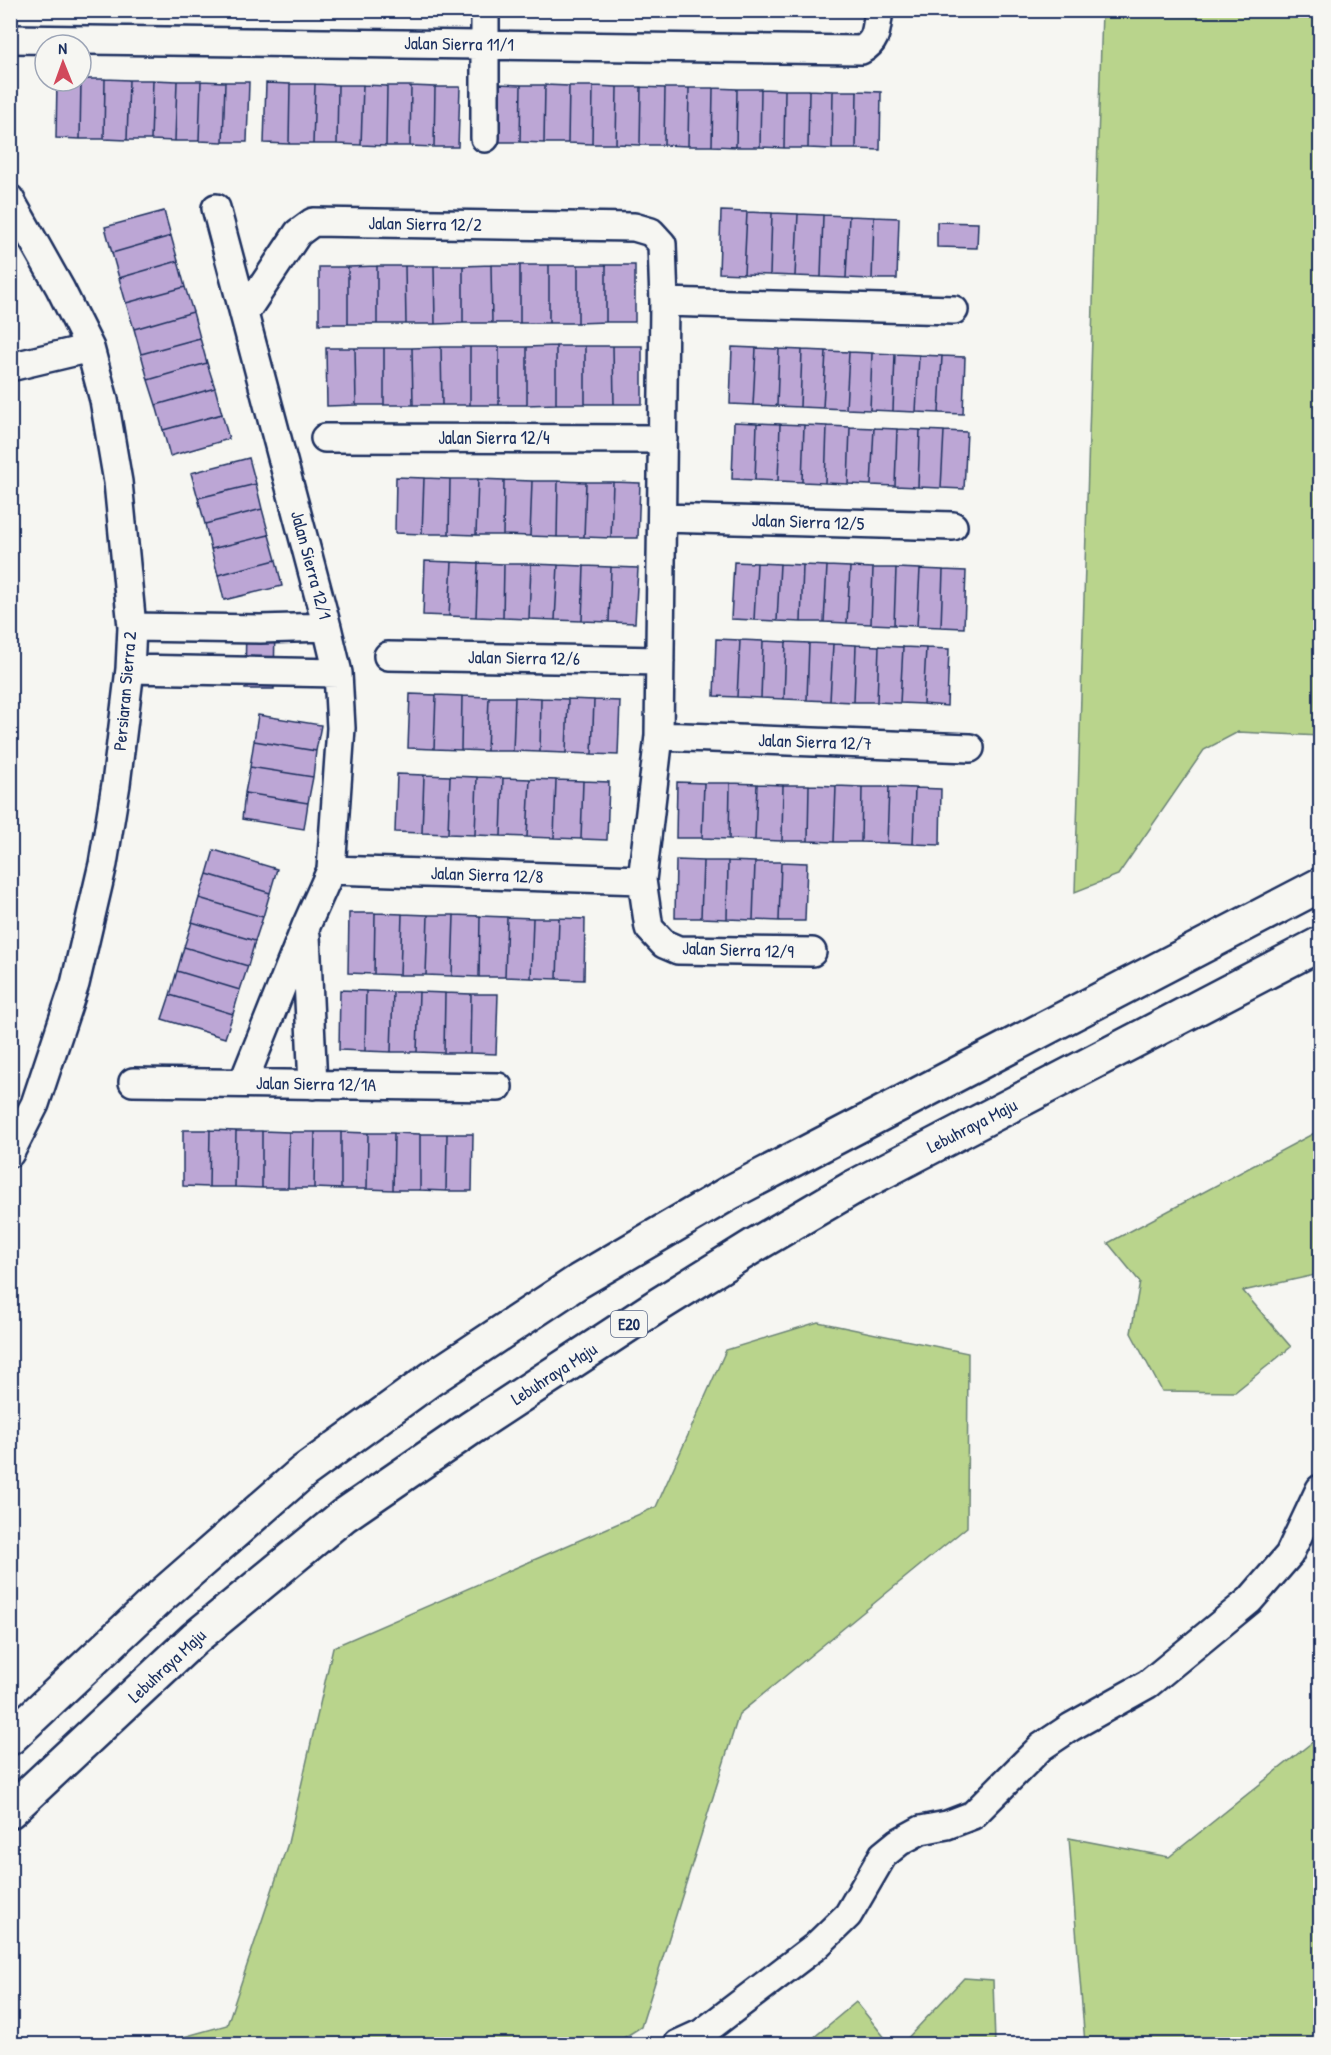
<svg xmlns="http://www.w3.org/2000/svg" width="1331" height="2055" font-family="'Patrick Hand',sans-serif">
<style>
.green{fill:#b9d48c;stroke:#6a8275;stroke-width:1.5}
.building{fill:#bca6d5;stroke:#1b2f5e;stroke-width:1.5}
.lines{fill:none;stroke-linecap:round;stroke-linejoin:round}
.minor-casing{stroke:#1b2f5e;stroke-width:32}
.highway-casing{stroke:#1b2f5e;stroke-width:38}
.minor{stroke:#f6f6f2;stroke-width:27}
.highway{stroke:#f6f6f2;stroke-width:33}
.labels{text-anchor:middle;stroke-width:6;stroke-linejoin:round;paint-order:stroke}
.shield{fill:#f6f6f2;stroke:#5d6b8a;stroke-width:1.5}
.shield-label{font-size:16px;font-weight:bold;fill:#1b2f5e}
.street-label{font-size:18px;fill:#1b2f5e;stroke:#f6f6f2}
</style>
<rect width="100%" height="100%" fill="#f6f6f2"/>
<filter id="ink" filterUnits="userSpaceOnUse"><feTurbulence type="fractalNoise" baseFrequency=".0167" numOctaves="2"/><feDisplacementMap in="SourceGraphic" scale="12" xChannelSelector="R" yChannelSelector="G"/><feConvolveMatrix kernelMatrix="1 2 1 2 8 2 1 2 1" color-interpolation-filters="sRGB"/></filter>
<g filter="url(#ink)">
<path class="green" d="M1102,11h218v725l-82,-4 -34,18 -86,125 -43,17z
M1320,1130v144l-77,17 48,56 -56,45 -73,-1 -31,-58 9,-51 -32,-39z
M818,1322l150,31 -1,174 -228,187 -98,313 -27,17h-456l69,-19 61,-182 45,-196 323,-140 70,-157z
M1320,1736v308h-235l-16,-206 100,19z
M964,1978l29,2 2,64h-93z
M856,2002l34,42h-84z"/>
<path class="building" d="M81,79h24l-1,60h-24z
M105,79l24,1 -2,60 -23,-1z
M129,80h24l-2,60h-24z
M153,80l24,1 -2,60 -24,-1z
M57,81h24l-1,58 -24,-1z
M177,81h24l-2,60h-24z
M201,81l24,1 -2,60 -24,-1z
M225,82h24l-2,60h-24z
M266,83l24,1 -1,60 -25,-1z
M290,84h25l-2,60h-24z
M315,84l23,1 -1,59h-24z
M497,84l24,1 -1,57h-24z
M338,85h25l-2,60 -24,-1z
M363,85l24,1 -1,60 -25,-1z
M521,85h24l-1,58 -24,-1z
M545,85l24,1 -1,57h-24z
M387,86h24l-1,60h-24z
M411,86l24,1 -1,60 -24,-1z
M569,86h24l-1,58 -24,-1z
M593,86l24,1 -1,57h-24z
M435,87h25l-2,60h-24z
M617,87h24l-1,58 -24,-1z
M641,87l24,1 -1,57h-24z
M665,88h24l-1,58 -24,-1z
M689,88h24l-1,58h-24z
M713,88l24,1 -1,58 -24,-1z
M737,89h24l-1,58h-24z
M761,89l24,1 -1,58 -24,-1z
M785,90h24l-1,58h-24z
M809,90l24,1 -1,58 -24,-1z
M833,91h24l-1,58h-24z
M857,91l24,1 -1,58 -24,-1z
M164,211l7,25 -59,17 -7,-26z
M721,211l26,1 -3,62 -25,-1z
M747,212l25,1 -2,62 -26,-1z
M772,213l26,1 -3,62 -25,-1z
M798,214l25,1 -2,62 -26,-1z
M823,215l26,1 -3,62 -25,-1z
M849,216l25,1 -2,62 -26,-1z
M874,217l25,1 -2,61h-25z
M937,222l41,1 -1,25 -40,-1z
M171,236l7,25 -59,17 -7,-25z
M178,261l7,26 -59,16 -7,-25z
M491,265h29v58h-28z
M491,265l1,58h-29v-57z
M520,265h29v58h-29z
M549,265h29v58h-29z
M578,265h28v57l-28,1z
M606,265h29v57h-29z
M377,266h28l1,58h-29z
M377,266v58h-29v-57z
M405,266h29l1,58h-29z
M434,266h29v57l-28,1z
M319,267h29v57h-29z
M185,287l8,25 -59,17 -8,-26z
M193,312l7,26 -59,16 -7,-25z
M200,338l7,25 -59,17 -7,-26z
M556,346h29v58h-29z
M556,346v58l-29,1v-58z
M585,346h28l1,58h-29z
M613,346h29v58h-28z
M441,347h29v58h-28z
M441,347l1,58h-29l-1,-57z
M470,347h29v58h-29z
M499,347h28v58h-28z
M732,347l24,1 -3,57 -23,-1z
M326,348h29l1,57 -29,1z
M355,348h29v57h-28z
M384,348h28l1,57h-29z
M756,348l23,1 -2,57 -24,-1z
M779,349l23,1 -2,57 -23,-1z
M802,350l24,1 -3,57 -23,-1z
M826,351l23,1 -3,57 -23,-1z
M849,352l23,1 -2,57 -24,-1z
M872,353l23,1 -2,57 -23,-1z
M895,354l24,1 -3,57 -23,-1z
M919,355l23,1 -3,57 -23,-1z
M942,356l23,1 -2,57 -24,-1z
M207,363l8,25 -59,17 -8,-25z
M215,388l7,26 -59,16 -7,-25z
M222,414l7,25 -59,17 -7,-26z
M734,422l23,1 -2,57 -23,-1z
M757,423l23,1 -2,57 -23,-1z
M780,424l24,1 -2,57 -24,-1z
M804,425l23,1 -2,57 -23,-1z
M827,426l23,1 -2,57 -23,-1z
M850,427l24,1 -3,57 -23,-1z
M874,428l23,1 -2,57 -24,-1z
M897,429l23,1 -2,57 -23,-1z
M920,430l24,1 -3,57 -23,-1z
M944,431l23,1 -3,57 -23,-1z
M249,458l7,26 -58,14 -7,-25z
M396,477l28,1 -2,56 -27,-1z
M424,478l26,1 -1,55h-27z
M450,479h28l-2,56 -27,-1z
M478,479l26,1 -1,55h-27z
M504,480l28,1 -2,55 -27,-1z
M532,481h26l-1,56 -27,-1z
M558,481l28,1 -2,55h-27z
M586,482h27l-2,56 -27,-1z
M613,482l27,1 -2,55h-27z
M256,484l6,25 -57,15 -7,-26z
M262,509l7,26 -58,14 -6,-25z
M269,535l7,25 -58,15 -7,-26z
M276,560l6,26 -58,14 -6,-25z
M425,561l27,1 -3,54 -26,-1z
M452,562l26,1 -2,54 -27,-1z
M734,562l23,1 -3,57 -23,-1z
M478,563l26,1 -1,54 -27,-1z
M757,563l23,1 -3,57 -23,-1z
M504,564h27l-2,55 -26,-1z
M531,564l27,1 -3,55 -26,-1z
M780,564l23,1 -2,57 -24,-1z
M558,565l26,1 -2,55 -27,-1z
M803,565l24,1 -3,56h-23z
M584,566l27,1 -2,55 -27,-1z
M827,566l23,1 -3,56 -23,-1z
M611,567l27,1 -3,55 -26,-1z
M850,567l23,1 -2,56 -24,-1z
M873,568h23l-2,57 -23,-1z
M896,568l24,1 -3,57 -23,-1z
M920,569l23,1 -2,57 -24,-1z
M943,570l23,1 -2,57 -23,-1z
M246,621l29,1 -1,67h-29z
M716,639l24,1 -3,57 -23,-1z
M740,640l23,1 -2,57 -24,-1z
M763,641l23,1 -2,57 -23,-1z
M786,642l23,1 -2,57 -23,-1z
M809,643l24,1 -3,57 -23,-1z
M833,644l23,1 -2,57 -24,-1z
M856,645l23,1 -2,56h-23z
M879,646l24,1 -3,56 -23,-1z
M903,647l23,1 -3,56 -23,-1z
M926,648l23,1 -2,57 -24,-2z
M410,694l26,1 -2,54 -26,-1z
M436,695l26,1 -1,54 -27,-1z
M462,696l27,1 -2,54 -26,-1z
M489,697h26l-2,54h-26z
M515,697l26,1 -1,54 -27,-1z
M541,698l27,1 -2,54 -26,-1z
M568,699l26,1 -2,54 -26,-1z
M594,700l26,1 -2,54 -26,-1z
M258,715l63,10 -5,26 -62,-10z
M254,741l62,10 -3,26 -63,-10z
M250,767l63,10 -5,26 -63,-10z
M397,774l27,1 -2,58 -27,-1z
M424,775l26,1 -2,58 -26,-1z
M450,776l27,1 -2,58 -27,-1z
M477,777l26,1 -2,58 -26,-1z
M503,778l27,1 -3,58 -26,-1z
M530,779l26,1 -2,58 -27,-1z
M556,780l27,1 -2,58 -27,-1z
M583,781l26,1 -2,58 -26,-1z
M677,782l27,1 -2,55h-26z
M704,783h26l-1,56 -27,-1z
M730,783l27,1 -2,56 -26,-1z
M757,784l26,1 -1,56 -27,-1z
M783,785h26l-1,56h-26z
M809,785l27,1 -2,56 -26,-1z
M836,786l26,1 -1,55h-27z
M862,787h27l-2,56 -26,-1z
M889,787l26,1 -2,56 -26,-1z
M915,788l26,1 -1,56 -27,-1z
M245,793l63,10 -4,26 -62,-10z
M214,850l63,19 -7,24 -63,-19z
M676,860l27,1 -2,57h-26z
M703,861h25l-1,58 -26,-1z
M728,861l27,1 -2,58 -26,-1z
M755,862h26l-2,59 -26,-1z
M781,862l26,1 -2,58h-26z
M207,874l63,19 -7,24 -64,-19z
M199,898l64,19 -8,24 -63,-19z
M349,913h26l-1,61 -26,-1z
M375,913l27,1 -2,61 -26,-1z
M402,914l26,1 -2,60h-26z
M428,915h26l-2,61 -26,-1z
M454,915l26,1 -1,61 -27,-1z
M480,916l27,1 -2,60h-26z
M507,917l26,1 -2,60 -26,-1z
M533,918h26l-2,61 -26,-1z
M559,918l26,1 -1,61 -27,-1z
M192,922l63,19 -7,25 -64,-19z
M184,947l64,19 -8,24 -63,-19z
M177,971l63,19 -7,24 -63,-19z
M340,990l26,1 -1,60 -26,-1z
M366,991l27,1 -2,60 -26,-1z
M393,992h26l-2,60h-26z
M419,992l26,1 -1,60 -27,-1z
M445,993l26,1 -1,59h-26z
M471,994h27l-2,60 -26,-1z
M170,995l63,19 -8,24 -63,-19z
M183,1130h27l-1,57 -26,-1z
M210,1130l26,1 -1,56h-26z
M236,1131h26v57l-27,-1z
M262,1131l27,1 -1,56h-26z
M289,1132h26l-1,56h-26z
M315,1132h26v57l-27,-1z
M341,1132l27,1 -1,56h-26z
M368,1133h26l-1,57 -26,-1z
M394,1133l26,1v56h-27z
M420,1134h27l-1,57 -26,-1z
M447,1134h26l-1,57h-26z"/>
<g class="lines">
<defs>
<path id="minor" d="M485,10v128
M10,39l851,11c17,-9 15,-22 18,-40
M10,199l50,89 30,60 14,52 14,82 14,145 -2,42 -14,115 -13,80 -28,120 -40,120 -25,49
M216,208l111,419 11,46 3,55 -10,142 -25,56 -63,157
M664,302l290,8
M244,314l54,-81 15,-11 321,5 17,5 11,12 2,58 -5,434 -17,144 7,48 15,16 14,6 134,2
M10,367l80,-19
M325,438l338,1
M662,518l291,8
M132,627l128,2 67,-2
M388,656l272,5
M130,669l208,4
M659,736l311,12
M331,870l311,10
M306,936l7,149
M133,1082l365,5
M678,2044l24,-11 114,-87 32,-31 35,-60 16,-13 22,-12 26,-5 26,-10 68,-68 30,-20 77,-43 102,-84 39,-45 31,-66"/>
<path id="highway" d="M10,1738l150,-141 143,-125 128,-93 148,-98 152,-89 589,-307
M10,1811l185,-173 148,-122 128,-88 189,-124 95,-59 99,-58 466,-243"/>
</defs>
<use href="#minor" class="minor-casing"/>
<use href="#highway" class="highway-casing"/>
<use href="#minor" class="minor"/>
<use href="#highway" class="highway"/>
</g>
</g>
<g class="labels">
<rect class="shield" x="611" y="1311" width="36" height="26" rx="4.5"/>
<g class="shield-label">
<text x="629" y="1330">E20</text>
</g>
<g class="street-label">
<text transform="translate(459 44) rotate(1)" y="6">Jalan Sierra 11/1</text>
<text transform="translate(425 224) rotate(1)" y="6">Jalan Sierra 12/2</text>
<text x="494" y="444">Jalan Sierra 12/4</text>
<text transform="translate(808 522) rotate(2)" y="6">Jalan Sierra 12/5</text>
<text transform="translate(311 565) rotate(75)" y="6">Jalan Sierra 12/1</text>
<text transform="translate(524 658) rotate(1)" y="6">Jalan Sierra 12/6</text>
<text transform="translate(125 691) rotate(-85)" y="6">Persiaran Sierra 2</text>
<text transform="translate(815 742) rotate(2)" y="6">Jalan Sierra 12/7</text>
<text transform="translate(487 875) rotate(2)" y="6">Jalan Sierra 12/8</text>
<text transform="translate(738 950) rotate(2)" y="6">Jalan Sierra 12/9</text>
<text transform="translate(316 1084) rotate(1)" y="6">Jalan Sierra 12/1A</text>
<text transform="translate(972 1126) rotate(-27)" y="6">Lebuhraya Maju</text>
<text transform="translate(554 1374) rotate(-33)" y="6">Lebuhraya Maju</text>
<text transform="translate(167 1666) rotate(-43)" y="6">Lebuhraya Maju</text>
</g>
</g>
<rect width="1331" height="2055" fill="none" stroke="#f6f6f2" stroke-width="36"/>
<rect x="18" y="18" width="1295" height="2019" fill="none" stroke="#1b2f5e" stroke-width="2" filter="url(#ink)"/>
<g transform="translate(63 63) rotate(359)"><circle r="28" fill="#f6f6f2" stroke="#9ea6b7" stroke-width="1.5"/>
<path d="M0-4.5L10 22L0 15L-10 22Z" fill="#d1495b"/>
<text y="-9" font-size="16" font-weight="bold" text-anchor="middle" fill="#1b2f5e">N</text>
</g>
</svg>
